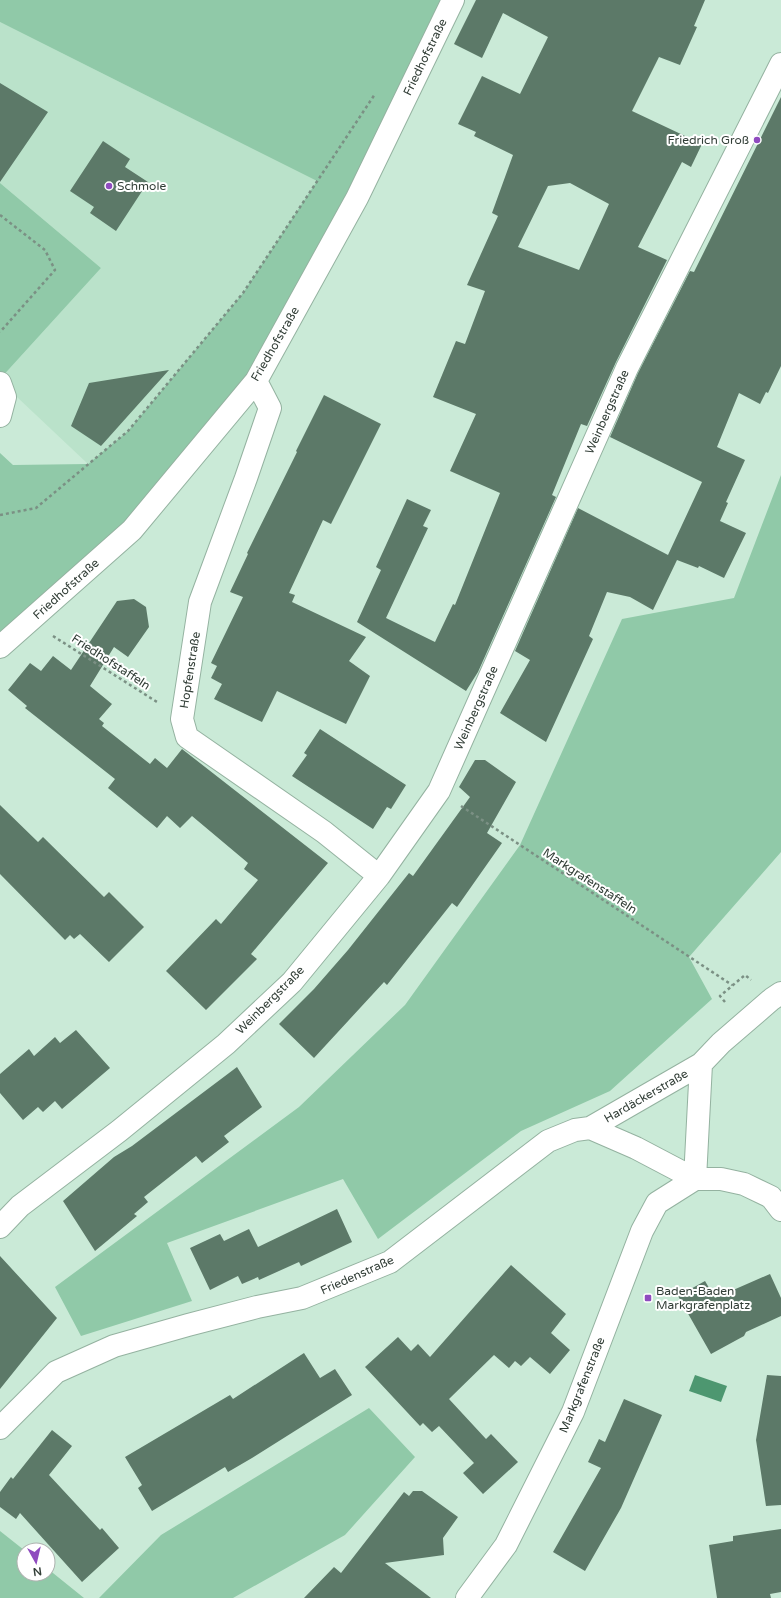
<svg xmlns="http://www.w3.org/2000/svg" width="781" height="1598" font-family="'Varela Round',sans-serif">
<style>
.built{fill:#bae2ca}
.green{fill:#90c9a8}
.water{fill:#4d9770}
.building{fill:#5c7968;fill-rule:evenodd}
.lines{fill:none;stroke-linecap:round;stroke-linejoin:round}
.minor-casing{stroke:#94b2a0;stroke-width:24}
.path{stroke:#7b9084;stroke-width:2.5;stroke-dasharray:3 3;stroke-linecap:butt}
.minor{stroke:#fff;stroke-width:22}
.poi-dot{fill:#8f4bbf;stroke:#fff;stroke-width:1.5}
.labels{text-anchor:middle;stroke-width:4;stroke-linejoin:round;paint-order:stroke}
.street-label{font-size:12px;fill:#323e37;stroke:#fff}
.poi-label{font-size:12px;fill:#323e37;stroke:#fff;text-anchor:start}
</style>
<rect width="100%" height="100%" fill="#caead7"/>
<path class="built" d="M0,22l317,159 -74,112 -115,138 -40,33 -88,-83v-2l101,-111 -101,-85z"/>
<path class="green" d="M0,0h453l-190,380 -131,150 -132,117v-194l13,12 75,-1 40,-33 115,-138 74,-112 -317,-159z
M0,183l101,85 -101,111z
M781,475v377l-92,105 23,42 -102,92 -89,40 -143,108 -35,-60 -176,64 25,58 -111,35 -26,-49 244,-180 106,-102 115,-160 102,-226 112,-21z
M369,1408l46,49 -70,78 -112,63h-134l62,-63z
M0,1531l24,19v24h24v-5l36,29h-84z"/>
<path class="water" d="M695,1375l32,11 -6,16 -32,-11z"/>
<path class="building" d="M476,0h229l-11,26 3,1 -17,38 -21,-8 -27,54 70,33 -11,23 -9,-5 -44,85 29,13 -51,102 -29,64 -6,-2 -29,71 4,2 -78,175 -12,19 -109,-69 24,-52 -5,-3 31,-68 24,11 -8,16 5,2 -42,90 49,24 18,-38 2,1 45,-112 -50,-22 26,-57 -43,-17 23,-56 9,3 20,-53 -18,-6 31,-69 -6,-3 21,-58 -39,-19 2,-4 -18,-8 24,-48 38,18 28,-57 -45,-24 -21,45 -28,-14zM570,183l39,21 -30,66 -61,-23 30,-61z
M0,83l48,29 -48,70z
M781,97v269l-13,27 -2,-1 -6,12 -21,-11 -22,54 28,13 -19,42 2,1 -8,18 26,12 -22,45 -25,-12 -1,2 -21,-8 -24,50 -23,-13 -23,-5 -18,44 4,3 -47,103 -46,-29 30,-53 -15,-9 63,-143 90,47 34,-73 -92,-45 28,-64 52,-102 4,1z
M103,141l27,18 -5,8 23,15 -32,49 -26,-18 4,-6 -24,-16z
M169,370l-68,76 -30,-20 18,-43z
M324,395l57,29 -50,100 -8,-4 -34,73 6,2 -3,7 74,35 -17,24 21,15 -24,48 -69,-33 -15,31 -48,-23 8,-15 -11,-6 6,-12 -6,-3 32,-66 -13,-5 18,-38 -1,-1 50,-101 -1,-1z
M134,599l12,8 3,20 -21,30 -14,-10 -24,39 22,18 -13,15 5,4 -2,3 48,38 5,-6 12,10 15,-19 146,114 -77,91 6,5 -51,51 -40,-39 50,-52 5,5 37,-44 -14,-11 4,-6 -56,-47 -12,12 -13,-12 -10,12 -49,-40 7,-9 -90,-71 2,-2 -19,-16 22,-27 11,8 12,-15 18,14 46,-69z
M320,729l86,56 -15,24 -4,-2 -14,22 -81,-53 15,-21 -3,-2z
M475,760h10l31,22 -29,51 15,10 -45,64 -5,-4 -65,82 -3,-3 -70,76 -35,-34 35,-35 34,-39 61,-77 4,3 57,-79 -11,-10z
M0,805l38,37 5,-5 61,60 5,-5 35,35 -35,35 -29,-28 -6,5 -4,-4 -5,5 -65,-66z
M76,1030l34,38 -48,41 -7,-8 -12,11 -5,-5 -15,13 -23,-27v-19l29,-25 5,7 21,-19 5,6z
M237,1067l25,40 -38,29 5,6 -27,21 -6,-7 -52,41 4,5 -14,12 3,2 -42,35 -32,-50 51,-44 18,-11z
M337,1209l15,33 -51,24 -2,-4 -40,18 -1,-3 -16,7 -4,-8 -28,14 -20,-42 30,-14 4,7 25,-12 9,18z
M0,1256l57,62 -57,71z
M511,1265l55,49 -15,19 19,17 -20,24 -20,-17 -9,9 -6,-5 -6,7 -15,-13 -45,44 37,40 5,-5 27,28 -35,32 -20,-21 11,-10 -35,-37 -7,6 -9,-9 -3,3 -55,-59 33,-30 13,14 7,-7 12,13z
M770,1274l11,24v18l-35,16 -2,4 -33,18 -33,-58 27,-15 10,17z
M304,1353l16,25 15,-9 17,26 -100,63 -24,14 -3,-5 -73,44 -14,-23 4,-3 -17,-28 105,-62 3,4z
M767,1375l14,1v129l-15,1 -10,-66z
M624,1399l38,16 -41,93 -36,63 -32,-19 48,-84 -13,-6 11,-23 6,3z
M52,1430l20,16 -23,29 51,55 2,-2 17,20 -37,34 -62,-69 -4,6 -16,-12v-15l11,-15 2,2z
M413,1491h9l36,26 -15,21 1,17 -59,8 46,35h-127l30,-31 7,6 63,-81 5,4z
M781,1529v63l-11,2 1,4h-54l-8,-53 24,-4v-5z"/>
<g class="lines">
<defs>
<path id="minor" d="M256,381l14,27 -24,70 -46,124 -18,117 5,18 137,95 55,44
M0,383l5,14 -5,19
M0,647l132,-117 124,-149 101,-183 96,-198
M590,1128l111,-64
M695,1179l6,-115 20,-21 51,-44 9,-6
M0,1227l20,-21 99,-75 107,-87 66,-62 87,-106 60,-85 188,-423 154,-304
M0,1428l56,-56 58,-26 74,-21 69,-18 45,-9 88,-36 158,-121 27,-11 15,-2 46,20 59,31h26l23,5 27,13 10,13
M467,1598l39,-53 67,-133 69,-181 15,-28 38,-24"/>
</defs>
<use href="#minor" class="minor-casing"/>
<path class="path" d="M0,215l45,35 10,20 -55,62
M0,515l36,-7 92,-77 115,-138 132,-199
M53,636l104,66
M461,806l271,179
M725,1002l-5,-6 25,-21 6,5"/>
<use href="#minor" class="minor"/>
</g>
<g class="poi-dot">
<circle cx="757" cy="140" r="4"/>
<circle cx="109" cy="186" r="4"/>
<rect x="644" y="1294" width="8" height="8" rx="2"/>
</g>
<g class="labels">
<g class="street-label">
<text transform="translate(425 57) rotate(-64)" y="4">Friedhofstraße</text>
<text transform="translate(275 344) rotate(-60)" y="4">Friedhofstraße</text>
<text transform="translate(607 412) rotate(-66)" y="4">Weinbergstraße</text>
<text transform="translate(66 589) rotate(-42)" y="4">Friedhofstraße</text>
<text transform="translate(111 662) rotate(33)" y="4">Friedhofstaffeln</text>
<text transform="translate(190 670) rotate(-81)" y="4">Hopfenstraße</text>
<text transform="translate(476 708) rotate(-66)" y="4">Weinbergstraße</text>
<text transform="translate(590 881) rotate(33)" y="4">Markgrafenstaffeln</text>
<text transform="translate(270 1000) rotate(-45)" y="4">Weinbergstraße</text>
<text transform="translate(646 1096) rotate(-30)" y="4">Hardäckerstraße</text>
<text transform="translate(357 1275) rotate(-24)" y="4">Friedenstraße</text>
<text transform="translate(582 1385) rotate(-68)" y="4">Markgrafenstraße</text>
</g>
<g class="poi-label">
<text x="749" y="144" text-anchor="end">Friedrich Groß</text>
<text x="117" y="190">Schmole</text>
<text x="656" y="1295">Baden-Baden<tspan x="656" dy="14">Markgrafenplatz</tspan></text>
</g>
</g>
<g transform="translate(36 1562) rotate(172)"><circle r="19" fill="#ffffff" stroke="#adb2af"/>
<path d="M0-3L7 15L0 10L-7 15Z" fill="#8f4bbf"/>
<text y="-6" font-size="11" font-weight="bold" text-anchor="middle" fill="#323e37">N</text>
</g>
</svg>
